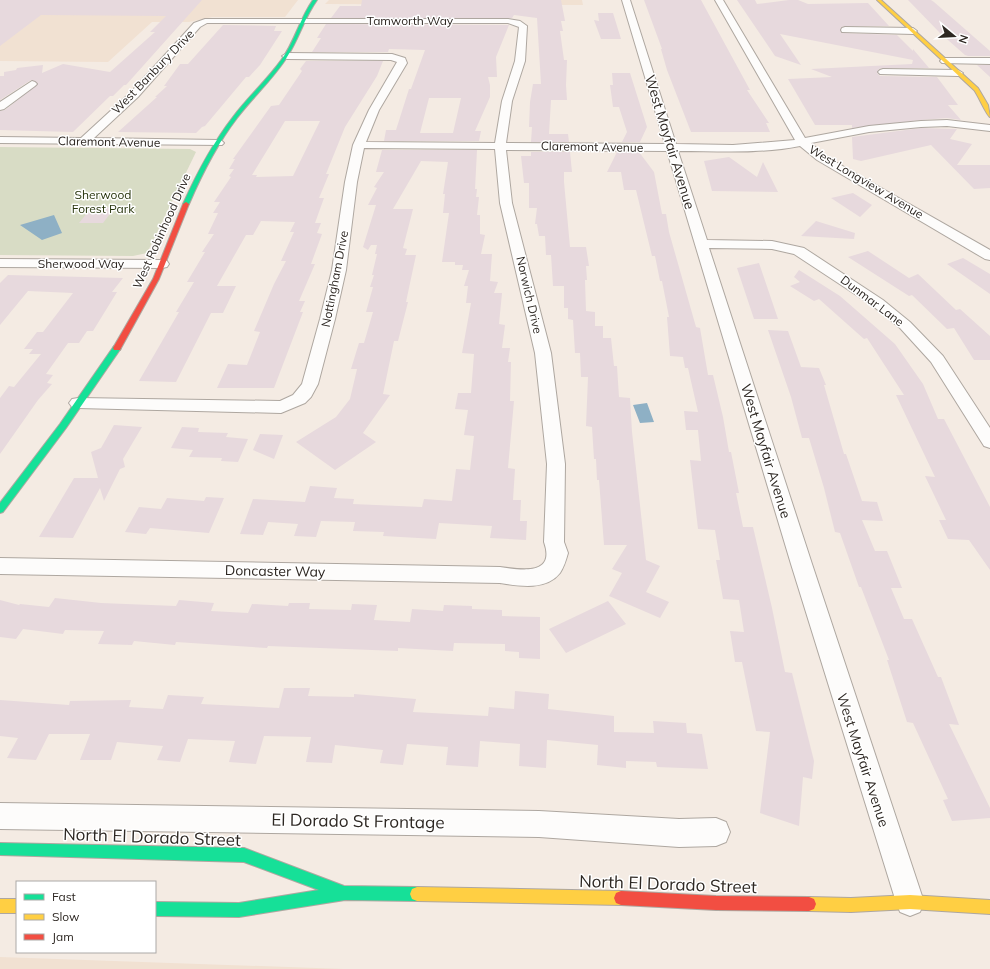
<svg xmlns="http://www.w3.org/2000/svg" width="990" height="969" font-family="Mulish,sans-serif">
<style>
.built{fill:#f1e1d2}
.green{fill:#d8dcc5}
.water{fill:#8eb0c5}
.building{fill:#e7d9dd;fill-rule:evenodd}
.lines{fill:none;stroke-linecap:round;stroke-linejoin:round}
.street-casing{stroke:#aea7a0;stroke-width:2}
.fast-casing{stroke:#aea7a0;stroke-width:2}
.slow-casing{stroke:#aea7a0;stroke-width:2}
.jam-casing{stroke:#aea7a0;stroke-width:2}
.street{fill:#fdfcfb;fill-rule:evenodd}
.fast{fill:#16e098;fill-rule:evenodd}
.slow{fill:#ffcf43;fill-rule:evenodd}
.jam{fill:#f24e42;fill-rule:evenodd}
.labels{text-anchor:middle;stroke-width:3;stroke-linejoin:round;paint-order:stroke}
.far-street-label{font-size:12px;fill:#2d2722;stroke:#fff}
.far-park-label{font-size:12px;fill:#28350d;stroke:#fff}
.street-label{font-size:14px;fill:#2d2722;stroke:#fff}
.near-street-label{font-size:17px;fill:#2d2722;stroke:#fff}
</style>
<rect width="100%" height="100%" fill="#f4ebe3"/>
<path class="built" d="M0,0h298l-13,17h-73l-23,5h-37l-44,40 -108,-1z
M329,0h253l1,5 -258,-1z
M0,957l344,12h-344z"/>
<path class="green" d="M0,147l190,2 6,3 -49,101 -14,3 -133,-1z"/>
<path class="water" d="M54,215l8,18 -20,7 -22,-15z
M647,403l7,19 -14,1 -7,-18z"/>
<path class="building" d="M0,0h202l-76,85h-2l-11,11h-3l-37,36 -73,-2v-19l5,-1 33,-26 -3,-3 -4,-1 -31,20v-24h4v-4l12,-2 1,-2 26,-3 -1,8 21,-9 47,8 45,-40h-5l16,-16 -125,-1 -41,31z
M362,0h199l4,21h-4l2,10h-3l4,29h3l-1,25 1,15h-16l-2,34h19l1,8h-38l1,-15h-3l1,-25 3,-18h8l-4,-66 -23,-3 -2,3h-181l9,-12h21z
M644,0h57l49,90h-3l22,33h-3l4,9h-79l-24,-62 -6,-21h1z
M737,0h18l2,4 32,-4h9l10,4 60,-1 21,23h-44l-4,1v6l56,2 16,16v-2l16,19h-46l-4,1 -2,4 3,3 57,1 21,28h-10l13,15 -14,-2 -26,2 -69,8v-3h-37l-27,-46 44,-2 -21,-8 101,-5 1,-4 -133,-26 21,31 -26,-9z
M908,0h23l3,2 56,49v5h-22l-3,-1 -25,-22z
M598,13h15l8,26h-20l-7,-19 5,1z
M326,24l183,1 -13,32 1,20h-9l2,8v12l-15,34h6l-2,10h-95l2,-11h10l13,-41h2l14,-39 -36,-1 -1,3h-76l9,-14h-4zM429,98h32l-8,35h-33z
M223,25l53,1 -2,5h8l-22,34 -11,12h-3l-41,49 -3,1 -6,6 -78,-1 39,-35h-2l12,-11h-3l16,-22h8z
M306,61h77l-6,15 -32,51 -19,47h3l-10,24h5l-9,25h6l-4,10 5,1 -11,30h4l-16,37h6l-5,11h3l-29,76h-57l11,-24 19,1 13,-33 -6,-1 20,-47 12,-23h-5l13,-29h-4l5,-10 -34,-1 -8,14h-7l-29,51h19l-13,27h-12l-35,69 -37,-1 40,-69h-3l18,-30h-7l18,-30h-3l12,-18h-6l10,-21h-5l7,-11h-6l17,-25 -2,-1 5,-7h-5l6,-10h-2l38,-53 8,-1 23,-34 -2,-2zM285,121h35l-27,55 -37,1 1,-2h-5z
M977,65h13v12z
M612,73h18l17,54 -7,15h-18l5,-10 -8,-25h-6l-3,-22h3z
M921,128l36,1 -7,10 22,5 -15,21h33v23l-16,1 -43,-44 -70,16 -8,-2 -1,-22z
M382,150h95l-2,39h2l-1,8h3l-2,18h3v19l5,1 -4,19h11l-2,27 8,1 -4,11h8l-3,31 6,1 -3,23h8l-2,14h3l-1,39h4l-6,67 7,1 -2,31h8l-1,21h7l-1,19 -36,-2 2,-12 -53,-3 -3,16 -53,-3 1,-4 -31,-1 2,-9 -34,-1 -5,16 -22,-1 4,-12 -30,-2 -5,13 -23,-1 13,-35 52,3 5,-16 27,2 -3,10 20,1 -1,5 69,3 2,-8 28,2 4,-32 14,1 4,-34 -10,-1 4,-25 -13,-1 3,-16h13l3,-39 -12,-1 9,-50h-5l2,-17h-4l5,-16h-7l1,-5h-8v-3h-13l7,-49h-6l2,-19h-2l5,-32 -27,-1 -28,48h20l-10,39 4,1 -2,6h11l-10,47h2l-10,39h-4l-11,53 7,1 -27,38 13,9 -41,28 -39,-28 40,-25 14,-18 7,-30h-6l8,-26h5l9,-31h-7l7,-25h-3l4,-12h-2l5,-21h-2l2,-9h-6l-3,5 -5,-3 13,-42h-8l9,-17 -3,-1 10,-15h-8z
M531,152h39l2,20h-8v10l6,65h16l3,19h-3l1,14h-2l1,31 9,1v14h8v12h8l3,28h3l2,31 11,1 2,34 14,128 14,6 -14,26 23,10 -9,16 -51,-22 13,-23 -10,-4 15,-24h-23l-5,-65h-2l-1,-21h-2l-2,-32 -6,-1 2,-49h-7l-1,-24h-5l-2,-33 -5,-1v-11h-4v-22h-11l-2,-31h-5l-1,-19h-6l-2,-12h-2l2,-16h-8v-25h-5l-3,-27h10z
M617,152h22l15,20 8,42h4l3,18 27,95 4,1 8,47h5l10,42 6,35h2l8,41h-3l7,34h10l19,81 13,64 7,1 22,88 -2,18 -9,-2 -4,49 -39,-13 10,-81 -14,-1 -14,-69h-7l-5,-31 14,1 -5,-32 -16,-1 -7,-39h4l-5,-30 -17,-1 -8,-69 11,1 -3,-31h-12l-2,-19 14,1 -10,-44h-3l-2,-11 -13,-1 -3,-39h2l-7,-36h-2l-5,-25h-3l-16,-66h-12l-3,-18h-14z
M729,157l28,20 6,-15 15,30 -66,-1 -8,-30z
M853,193l19,12 -12,12 -29,-19z
M92,207h23l-12,16h-24z
M816,221l39,12 -1,6 -53,-3z
M868,251l41,27 9,-4 38,36 4,-1 30,27v24h-16l-20,-32 -7,1 -35,-34 -3,1 -61,-39z
M963,258l27,16v20l-43,-30z
M759,263l19,56h-24l-17,-51z
M799,270l41,26 55,48 28,40 15,35h6l46,88v63l-21,-30 -21,-1 -9,-19h7l-21,-44 10,1 -39,-82h8l-37,-57 -3,1 -45,-40 -5,2 -24,-15 10,-4 -6,-5z
M8,275l115,3 -11,14h5l-24,39h-6l-8,12h-11l-22,31 7,1 -6,8 5,1 -14,16 -38,54v-56l9,-12 5,1 27,-33h-12l4,-5h-9l13,-17h6l30,-39 -45,-2 -28,34v-42z
M768,330l20,1 13,36 18,1 7,17h-2l20,69h2l16,47 15,1 6,19 -21,-1 13,31h12l15,37h-11l13,31h8l26,58h3l18,48 -10,-1 41,84v10l-38,3 -9,-21 5,-1 -35,-76 -6,-1 -20,-62h2l-28,-73h-2l-19,-54 -5,-1 -11,-44 -15,-50h-7l-11,-41z
M114,425l28,2 -19,32 2,8 -5,2 -16,32 -4,-13 -27,50 -34,-1 35,-59h24l-7,-26 10,-4z
M182,427l17,1 -1,4 30,1 -2,4 22,2 -10,23 -17,-1 1,-3 -33,-1 4,-7 -22,-2z
M260,434l23,1 -9,24 -21,-9z
M206,497l18,1 -15,35 -59,-5 -4,6 -21,-2 14,-25 22,2 6,-11 37,3z
M55,598l46,5 75,3 3,-6 35,3 -3,8 37,2 4,-9 36,2 1,-3h21l-1,6 42,1 1,-6 25,1 -3,15 36,2 2,-13 31,2 1,-6 28,1v3l30,1v6l38,1v42l-21,-1v-6l-14,-1v-7l-51,-1 -1,8 -55,-3v3l-130,-5 -1,2 -91,-6 -1,3 -41,-4 -2,4 -34,-1 6,-13 -39,-1 -2,4 -40,-5 -7,10 -16,-2v-37l19,5 1,-1 29,3z
M608,601l18,23 -60,29 -17,-24z
M284,688h26l-2,8 46,1v-3l62,5 -3,13 75,4 1,-9 25,2 1,-18 34,3 -1,15 66,7v16l40,1 -1,-12 33,2 1,10 15,1 6,35 -51,-2 -1,-5 -30,-1v7l-29,-3 1,-20 -51,-5 -1,28 -27,-2 1,-22 -40,-3 -2,26 -32,-2 2,-18 -41,-3 -4,21 -23,-2 3,-13 -48,-5 -3,18 -26,-1 5,-25 -47,-1 -8,28 -27,-2 6,-21 -47,-2 -8,23 -23,-2 6,-14 -46,-4 -6,18h-31l10,-26h-41l-13,26 -29,-2 11,-20 -18,-2v-36l69,5 1,-4 61,-1 -2,7 34,2 5,-14 36,2 -3,7 78,4z"/>
<g class="lines">
<defs>
<path id="street" d="M622,0h8l46,144 57,1 62,-5 -80,-140h8l82,138 64,-12 52,-5 26,-1 43,5v6l-43,-5 -26,1 -52,5 -58,11 14,13 165,94v10l-5,-1 -168,-99 -17,-14c-39,8 -82,5 -122,5l29,89 65,1 32,7 79,52 27,22 33,34 47,72v20l-6,-2 -53,-84 -31,-34 -27,-22 -79,-52 -22,-5 -63,-1 103,316 112,338 -4,10 -10,4 -10,-4 -4,-10 -105,-338 -124,-413 -161,-1 6,53 39,150 14,111 -1,78 4,11c-2,7 -4,14 -8,20 -14,18 -41,13 -60,10l-500,-9v-16l500,9c21,3 56,9 44,-25l3,-78 -12,-111 -35,-150 -5,-54 -131,-1 -7,34 -11,88 -11,49 -17,65 -7,13 -6,6 -24,10 -203,-5 -6,-1 -3,-4 3,-4 6,-1 202,3 13,-6 9,-11 18,-65 12,-49 13,-88 8,-37 16,-35 28,-48 -6,-2 -104,-1 -5,-3 5,-3 105,1 13,4 2,5 -28,47 -13,32 129,1 7,-42 13,-40 4,-34 -11,-4h-301l-7,4 -62,70 -44,41 124,2 4,1 2,2 -2,2 -222,-2v-6l81,1 49,-45 64,-70 11,-4h303l12,2 7,5 -2,35 -13,40 -6,42 159,1z
M845,27l68,1 4,3 -4,3 -71,-2 -1,-2 1,-2z
M945,58h45v6l-48,-1 -2,-2 2,-2z
M883,69l75,1 5,3 -5,3 -78,-2 -2,-2 2,-2z
M32,81l3,1 2,2 -2,2 -31,23 -4,1v-8z
M0,259l162,1 5,1 2,3 -2,3 -5,1 -162,-1z
M0,803l539,8 140,8 37,-1 10,4 4,10 -4,10 -10,4 -37,1 -140,-10 -539,-8z"/>
<path id="fast" d="M313,0h4c-13,18 -18,39 -30,57 -14,22 -34,40 -50,61 -20,26 -35,56 -48,86l-5,1 -1,-1c14,-31 29,-60 50,-87 15,-20 34,-37 49,-58 13,-18 18,-41 31,-59z
M114,346h6l1,2 -55,80 -63,84 -3,1v-10l60,-79z
M0,843l244,5 100,38 73,1 5,2 2,5 -2,5 -5,2 -72,-1 -106,17 -84,-1v-14l84,1 80,-13 -75,-28 -244,-7z"/>
<path id="slow" d="M877,0h4l97,88 10,17 2,12c-3,-1 -12,-22 -16,-27z
M417,887l204,4 5,2 2,5 -2,5 -5,2 -204,-4 -5,-2 -2,-5 2,-5z
M910,895l80,5v14l-80,-5 -59,3 -42,-1 -5,-2 -2,-5 2,-5 5,-2 42,1z
M0,899h17v14h-17z"/>
<path id="jam" d="M186,202l3,2 -30,75 -38,69 -1,2h-6l-1,-2 40,-69 30,-75z
M621,891l95,5 93,1 5,2 2,5 -2,5 -5,2 -93,-1 -95,-5 -5,-2 -2,-5 2,-5z"/>
</defs>
<use href="#street" class="street-casing"/>
<use href="#fast" class="fast-casing"/>
<use href="#slow" class="slow-casing"/>
<use href="#jam" class="jam-casing"/>
<use href="#street" class="street"/>
<use href="#fast" class="fast"/>
<use href="#slow" class="slow"/>
<use href="#jam" class="jam"/>
</g>
<g class="labels">
<g class="far-street-label">
<text x="410" y="25">Tamworth Way</text>
<text transform="translate(153 72) rotate(-46)" y="4">West Banbury Drive</text>
<text transform="translate(109 142) rotate(1)" y="4">Claremont Avenue</text>
<text transform="translate(592 147) rotate(1)" y="4">Claremont Avenue</text>
<text transform="translate(866 182) rotate(31)" y="4">West Longview Avenue</text>
<text transform="translate(162 231) rotate(-66)" y="4">West Robinhood Drive</text>
<text x="81" y="268">Sherwood Way</text>
<text transform="translate(335 279) rotate(-79)" y="4">Nottingham Drive</text>
<text transform="translate(529 295) rotate(77)" y="4">Norwich Drive</text>
<text transform="translate(872 301) rotate(37)" y="4">Dunmar Lane</text>
</g>
<g class="far-park-label">
<text x="103" y="199">Sherwood<tspan x="103" dy="14">Forest Park</tspan></text>
</g>
<g class="street-label">
<text transform="translate(670 142) rotate(73)" y="5">West Mayfair Avenue</text>
<text transform="translate(766 451) rotate(73)" y="5">West Mayfair Avenue</text>
<text transform="translate(275 571) rotate(1)" y="5">Doncaster Way</text>
<text transform="translate(863 760) rotate(72)" y="5">West Mayfair Avenue</text>
</g>
<g class="near-street-label">
<text transform="translate(358 821) rotate(1)" y="6">El Dorado St Frontage</text>
<text transform="translate(152 837) rotate(2)" y="6">North El Dorado Street</text>
<text transform="translate(668 884) rotate(2)" y="6">North El Dorado Street</text>
</g>
</g>
<rect x="16" y="881" width="140" height="72" fill="#ffffff" stroke="#aba9a7"/>
<rect x="24" y="894" width="20" height="6" fill="#16e098" stroke="#aba9a7"/>
<text x="52" y="901" font-size="12" fill="#2d2722">Fast</text>
<rect x="24" y="914" width="20" height="6" fill="#ffcf43" stroke="#aba9a7"/>
<text x="52" y="921" font-size="12" fill="#2d2722">Slow</text>
<rect x="24" y="934" width="20" height="6" fill="#f24e42" stroke="#aba9a7"/>
<text x="52" y="941" font-size="12" fill="#2d2722">Jam</text>
<g transform="translate(954 36) rotate(108)" stroke="#ffffff" stroke-width="3" paint-order="stroke">
<path d="M0-3L7 15L0 10L-7 15Z" fill="#2d2722"/>
<text y="-6" font-size="11" font-weight="bold" text-anchor="middle" fill="#2d2722">N</text>
</g>
</svg>
